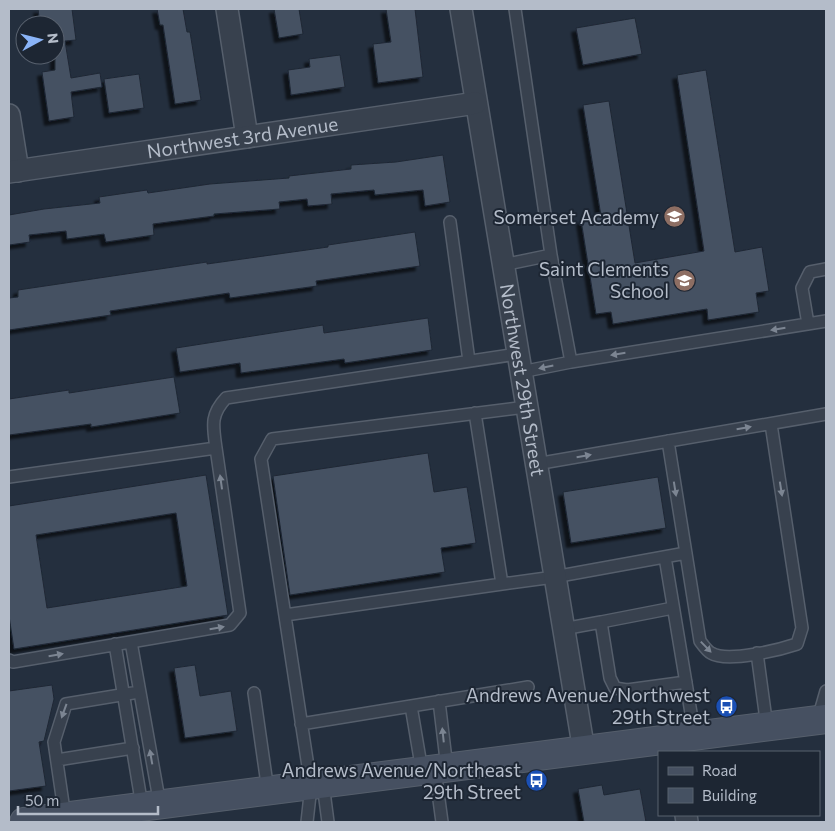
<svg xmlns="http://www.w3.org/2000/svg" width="835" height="831" font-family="Commissioner,sans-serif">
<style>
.building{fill:#455162;stroke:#1f2835;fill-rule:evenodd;filter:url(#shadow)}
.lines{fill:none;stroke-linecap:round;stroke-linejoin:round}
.lane-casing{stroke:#565f6c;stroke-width:14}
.street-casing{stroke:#565f6c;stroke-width:24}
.secondary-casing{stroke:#565f6c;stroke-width:30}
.lane{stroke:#38414e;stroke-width:11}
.street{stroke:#38414e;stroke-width:21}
.secondary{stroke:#465061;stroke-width:28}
.oneway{fill:#7c8592}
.labels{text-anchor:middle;stroke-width:4;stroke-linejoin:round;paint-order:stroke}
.street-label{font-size:19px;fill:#b4bcc9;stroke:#1d2633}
.poi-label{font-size:19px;fill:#b4bcc9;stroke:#1d2633;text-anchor:end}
</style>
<defs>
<filter id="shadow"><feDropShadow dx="-4.5" dy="4.5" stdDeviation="1" flood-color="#0009"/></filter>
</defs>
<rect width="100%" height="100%" fill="#242f3e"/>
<path class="building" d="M38,9h34l4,31 -11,1 6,37 29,-5 2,14 -31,5 3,25 -25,4 -7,-49 13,-2v-45h-15z
M157,9h26l4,23h3l11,68 -26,4 -12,-79h-3z
M274,9h25l4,25 -24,4z
M386,9h29l8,68 -45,6 -5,-39 18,-2z
M635,18l7,36 -59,11 -7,-37z
M340,55l5,32 -54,8 -3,-25 22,-3 -1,-8z
M706,70l29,182 27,-5 7,44 -13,2 3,19 -51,8 -1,-11 -94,15 -2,-12 -15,2 -15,-94 20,-4 -18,-111 26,-4 26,162 69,-12 -27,-176z
M139,74l5,34 -35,5 -5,-34z
M443,155l7,47 -25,4 -2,-16 -48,5 -1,-5 -43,4 1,10 -24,2 -1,-7 -28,3 1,7 -66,5v2l-61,8 1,11 -48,7 -2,-8 -37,5 -1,-8 -37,4 1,7 -21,3v-30l35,-6 56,-6 -1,-6 48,-7 1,3 62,-9 79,-6v-2l62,-7v-4l45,-3z
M415,232l5,34 -104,15 1,5 -87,12 -1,-5 -119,18 1,4 -102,15v-32l9,-1v-7l189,-28v2l121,-17v-2z
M428,318l4,32 -87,13 -1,-4 -103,14 -1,-10 -60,9 -4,-24 147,-23 1,8z
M174,377l6,36 -89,14v-3l-82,11v-36l60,-9v3z
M428,453l6,39 33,-5 9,56 -35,5 4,24 -155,23 -17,-119z
M206,475l22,140 -214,34 -5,-33v-110zM176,513l11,73 -140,22 -11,-73z
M658,477l8,51 -95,15 -8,-51z
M195,665l5,31 31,-5 6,40 -52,7 -11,-70z
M52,685l2,14 -10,42 -5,1 7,44 -37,5v-100z
M602,785l2,10 36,-6 6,33h-62l-6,-33z"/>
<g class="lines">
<defs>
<path id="lane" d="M450,222l19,139
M551,255l20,107
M503,265l48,-10 -36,-246
M808,324l-6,-36 8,-16 16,-3
M521,372l50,-10 255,-41
M668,441l32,200c3,4 7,10 11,12 16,10 68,-3 86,-9l5,-16 -31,-204
M536,464l290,-50
M9,477l207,-29c-3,-22 -6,-33 10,-50l291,-44
M665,557l30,180
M502,584l52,-7 132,-24
M673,608l-72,14 9,56 5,10 12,2 59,-8
M285,615l217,-31 -27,-171
M563,629l38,-7
M131,642l29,163
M115,644l27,162
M757,653l10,74
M9,660l4,2 217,-37 10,-12 -24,-165
M254,693l14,98
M439,701l8,67
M411,706l11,65
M818,719l8,-28
M301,724l227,-37
M57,760l76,-12
M435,770l7,52
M323,784l5,38
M65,817l-11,-75 12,-38 73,-12
M307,822l4,-36 -50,-327 11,-20 254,-32"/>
<g id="street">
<path d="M227,9l20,128"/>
<path id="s1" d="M461,9l123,742"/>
<path d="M9,115l9,56"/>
<path id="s2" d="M9,172l467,-69"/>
<path d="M686,815l1,7"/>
</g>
<path id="secondary" d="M24,822l802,-103"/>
</defs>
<use href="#lane" class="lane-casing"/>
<use href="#street" class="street-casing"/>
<use href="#secondary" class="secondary-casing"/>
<use href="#lane" class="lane"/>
<use href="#street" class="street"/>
<use href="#secondary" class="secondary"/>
</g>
<defs><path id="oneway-solid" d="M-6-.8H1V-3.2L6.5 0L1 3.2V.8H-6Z" transform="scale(1.25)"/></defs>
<g class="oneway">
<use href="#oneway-solid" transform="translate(778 329) rotate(171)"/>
<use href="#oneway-solid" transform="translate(618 354) rotate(171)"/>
<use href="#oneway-solid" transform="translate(546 367) rotate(168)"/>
<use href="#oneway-solid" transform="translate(744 428) rotate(-10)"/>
<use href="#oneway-solid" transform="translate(584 456) rotate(-10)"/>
<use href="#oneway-solid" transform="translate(221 482) rotate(-98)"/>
<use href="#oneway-solid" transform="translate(675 489) rotate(81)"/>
<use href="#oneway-solid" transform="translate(781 489) rotate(81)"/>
<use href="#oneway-solid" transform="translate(217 628) rotate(-10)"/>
<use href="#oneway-solid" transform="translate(706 647) rotate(46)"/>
<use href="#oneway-solid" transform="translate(56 655) rotate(-10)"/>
<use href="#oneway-solid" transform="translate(64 711) rotate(110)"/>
<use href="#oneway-solid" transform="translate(443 735) rotate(-96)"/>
<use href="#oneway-solid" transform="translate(151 757) rotate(-100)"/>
</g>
<defs>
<symbol id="school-disc" viewBox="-11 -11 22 22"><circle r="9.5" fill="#8d6e63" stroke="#1d2633"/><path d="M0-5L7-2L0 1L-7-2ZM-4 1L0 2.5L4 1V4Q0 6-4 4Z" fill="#fff"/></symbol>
<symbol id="bus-disc" viewBox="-11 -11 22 22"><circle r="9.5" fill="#1a4fb4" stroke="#1d2633"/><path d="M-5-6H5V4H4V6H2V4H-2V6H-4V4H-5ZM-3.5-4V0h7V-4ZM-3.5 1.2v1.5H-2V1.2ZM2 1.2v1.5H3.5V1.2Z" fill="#fff"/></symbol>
</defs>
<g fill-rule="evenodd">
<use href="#school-disc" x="662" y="204" width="25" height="25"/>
<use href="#school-disc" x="672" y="268" width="25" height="25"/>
<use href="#bus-disc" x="714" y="694" width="25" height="25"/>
<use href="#bus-disc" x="524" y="768" width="25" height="25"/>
</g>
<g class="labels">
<g class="street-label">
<text dy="7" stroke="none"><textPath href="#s2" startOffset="236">Northwest 3rd Avenue</textPath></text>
<text dy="7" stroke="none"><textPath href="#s1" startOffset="376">Northwest 29th Street</textPath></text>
</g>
<g class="poi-label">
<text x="659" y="224">Somerset Academy</text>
<text x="669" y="276">Saint Clements<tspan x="669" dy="22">School</tspan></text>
<text x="710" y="702">Andrews Avenue/Northwest<tspan x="710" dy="22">29th Street</tspan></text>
<text x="521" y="777">Andrews Avenue/Northeast<tspan x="521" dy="22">29th Street</tspan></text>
</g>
</g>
<rect width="835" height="831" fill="none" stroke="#b4bcc9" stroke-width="20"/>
<rect x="658" y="751" width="162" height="65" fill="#1d2633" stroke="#59626f"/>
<rect x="668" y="767" width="25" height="8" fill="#465061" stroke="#59626f"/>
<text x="702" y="776" font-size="15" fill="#b4bcc9">Road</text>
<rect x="668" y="788" width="25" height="15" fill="#455162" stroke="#59626f"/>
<text x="702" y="801" font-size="15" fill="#b4bcc9">Building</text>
<g transform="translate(40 40) rotate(83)"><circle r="24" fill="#1d2633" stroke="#59626f"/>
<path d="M0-4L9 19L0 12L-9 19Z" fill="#8ab4f8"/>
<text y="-8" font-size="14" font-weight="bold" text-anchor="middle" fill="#b4bcc9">N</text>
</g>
<path d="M18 806v8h140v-8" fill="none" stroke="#b4bcc9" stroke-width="2.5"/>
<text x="25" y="806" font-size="15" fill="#b4bcc9" stroke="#1d2633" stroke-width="4" paint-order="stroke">50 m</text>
</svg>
